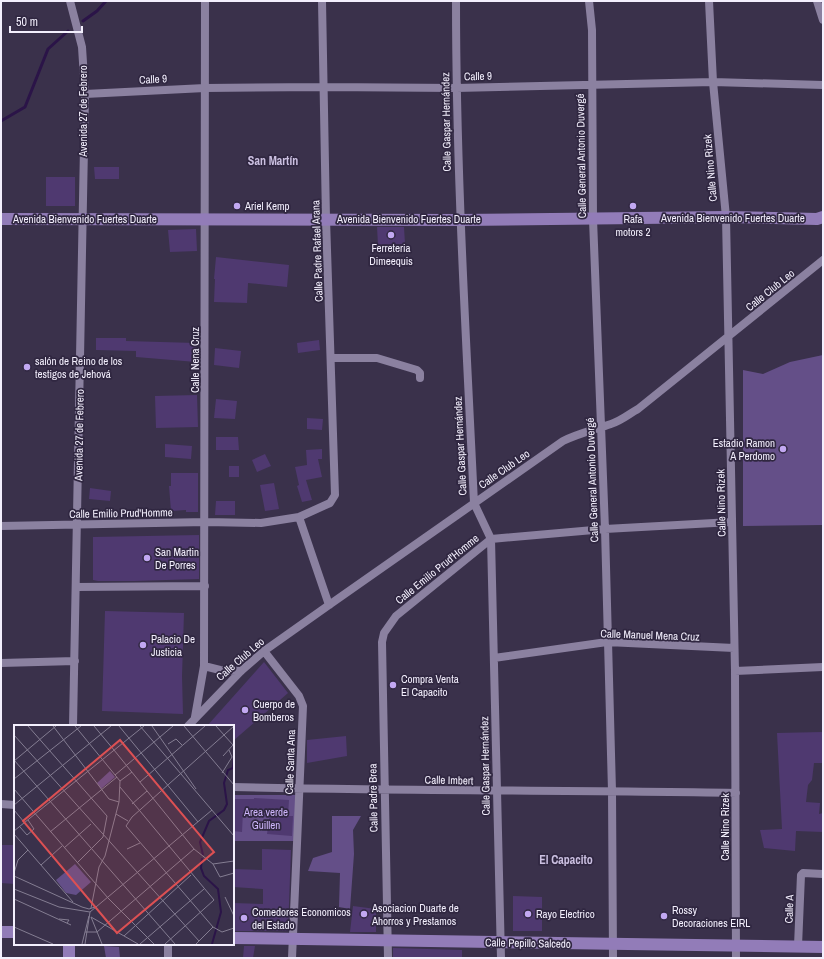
<svg xmlns="http://www.w3.org/2000/svg" width="824" height="959" font-family="'Archivo Narrow',sans-serif">
<style>
.green{fill:#644f88}
.lines{fill:none;stroke-linecap:round;stroke-linejoin:round}
.stream{stroke:#2b1448;stroke-width:3}
.building{fill:#4f3970}
.minor{stroke:#8b81a0;stroke-width:8}
.primary{stroke:#927cb8;stroke-width:12}
.poi-dot{fill:#c2a8f2;stroke:#302741;stroke-width:1.5}
.labels{text-anchor:middle;stroke-width:3.5;stroke-linejoin:round;paint-order:stroke}
.street-label{font-size:11px;fill:#f3effd;stroke:#302741}
.poi-label{font-size:11px;fill:#f3effd;stroke:#302741;text-anchor:start}
.park-label{font-size:11px;fill:#cdb5fa;stroke:#302741}
.neighbourhood-label{font-size:12px;font-weight:bold;fill:#cbc0e1;stroke:#302741}
.inset-river{fill:none;stroke:#2b1448;stroke-width:2}
.inset-road{fill:none;stroke:#847d92;stroke-width:1}
.view{fill:#dc5053;fill-opacity:0.15;stroke:#dc5053;stroke-width:2}
.inset-edge{fill:none;stroke:#f3effd;stroke-width:2}
</style>
<rect width="100%" height="100%" fill="#3a314b"/>
<path class="green" d="M823,355v170l-80,1v-156l20,4 27,-12z
M233,795h67l-5,46h-62z
M332,816h29l-8,14 1,24 -4,55 -11,-2 1,-34 -32,-2 5,-13 19,-6z
M104,946l15,1 1,11h-14z"/>
<g class="lines">
<path class="stream" d="M83,21l14,-10 9,-10
M1,121l24,-14 23,-58 20,-18"/>
</g>
<path class="building" d="M94,167h25v12h-24z
M46,177h29v29h-29z
M377,227h27l1,17 -27,1z
M196,229l1,22 -27,1 -2,-22z
M216,257l73,8 -2,22 -39,-4 -1,20 -33,-1 1,-23h-1z
M96,338h30v3l70,2v19l-60,-5v-6l-40,-1z
M319,340l1,10 -22,3 -1,-10z
M215,348l26,3 -2,17 -25,-3z
M197,395l1,32 -42,1 -1,-32z
M216,399l21,2 -2,18 -21,-1z
M307,418l16,1 -1,11 -15,-1z
M216,437h22l1,13h-23z
M165,444l27,2 -1,13 -26,-2z
M322,449v10h-4l4,18 -16,3 6,20 -10,2 -5,-16 2,-1 -4,-18 12,-2 -1,-15z
M265,454l6,12 -14,6 -5,-12z
M229,466h10v11h-10z
M171,473h27v39h-12v-2l-15,1 -2,-25h2z
M274,483l5,26 -14,2 -5,-26z
M90,488l21,3 -1,10 -21,-2z
M216,501h19v14h-20z
M199,535v44l-64,2h-37l-5,-1v-43z
M105,611l79,2 -2,63 1,38 -81,-3z
M264,662l24,31 -55,48v-15h-26z
M823,732v31h-9l-2,17 -4,5 -2,17 14,1 -1,11 4,-1v19l-27,-1 -1,20 -31,-3 -4,-18 22,-1 -5,-96z
M346,736l1,20 -40,7v-23z
M254,798l35,2 -1,16h5l-1,20 -25,-2 3,-21 -27,-2 -1,21 -9,-1v-32h21z
M1,845h14v39l-14,-1z
M262,849l29,1 -3,81h-55v-28l30,1v-15l-30,-2v-18l29,1z
M513,896l29,1v34h-29z
M353,906l23,3v23h-26z
M244,946h11l-2,12h-10z
M393,948l69,2v8h-69z"/>
<g class="lines">
<path class="minor" d="M70,1l12,46 3,47 -12,632
M456,1c0,168 10,335 18,502l17,36 10,419
M589,1l3,29 1,189 12,310 7,262 1,167
M709,1l4,81 13,135 9,454 1,287
M817,1l6,19
M85,94l120,-6 119,-1 132,1 257,-6 110,3
M331,358h46l40,12 3,3v5
M299,517l30,88
M1,526l205,-4 55,1 38,-6 31,-14 5,-8 -9,-276 -4,-218
M76,587l129,-1
M264,651l35,45 4,10 -11,252
M494,658l113,-16 127,6
M1,663l74,-2
M204,666l16,4 21,1
M735,671l88,-4
M195,717l9,-51 1,-665
M188,726l53,-55 23,-20 65,-46 234,-164c16,-8 31,-11 48,-17 10,-3 18,-10 27,-15l185,-149
M233,787c168,4 335,3 503,6
M1,804l14,1
M798,946l3,-71 2,-2 20,1
M168,958v-14
M388,958l-6,-316 2,-9 12,-17 95,-77 114,-10 127,-7"/>
<path class="primary" d="M1,219l459,1 266,-3 91,2 6,-2
M1,932h14
M233,938l590,9
M69,944v14"/>
</g>
<g class="poi-dot">
<circle cx="237" cy="206" r="4"/>
<circle cx="633" cy="206" r="4"/>
<circle cx="391" cy="235" r="4"/>
<circle cx="27" cy="367" r="4"/>
<circle cx="783" cy="449" r="4"/>
<circle cx="147" cy="558" r="4"/>
<circle cx="143" cy="645" r="4"/>
<circle cx="393" cy="685" r="4"/>
<circle cx="245" cy="710" r="4"/>
<circle cx="364" cy="914" r="4"/>
<circle cx="528" cy="914" r="4"/>
<circle cx="664" cy="916" r="4"/>
<circle cx="244" cy="918" r="4"/>
</g>
<g class="labels">
<g class="street-label">
<text transform="translate(478 76) rotate(-1)" y="4">Calle 9</text>
<text transform="translate(153 79) rotate(-3)" y="4">Calle 9</text>
<text transform="translate(83 111) rotate(-90)" y="4">Avenida 27 de Febrero</text>
<text transform="translate(446 122) rotate(-91)" y="4">Calle Gaspar Hernández</text>
<text transform="translate(581 156) rotate(-91)" y="4">Calle General Antonio Duvergé</text>
<text transform="translate(710 168) rotate(-95)" y="4">Calle Nino Rizek</text>
<text x="733" y="222">Avenida Bienvenido Fuertes Duarte</text>
<text x="85" y="223">Avenida Bienvenido Fuertes Duarte</text>
<text x="409" y="223">Avenida Bienvenido Fuertes Duarte</text>
<text transform="translate(317 251) rotate(-92)" y="4">Calle Padre Rafael Arana</text>
<text transform="translate(770 290) rotate(-39)" y="4">Calle Club Leo</text>
<text transform="translate(195 360) rotate(-90)" y="4">Calle Nena Cruz</text>
<text transform="translate(79 435) rotate(-89)" y="4">Avenida 27 de Febrero</text>
<text transform="translate(460 446) rotate(-93)" y="4">Calle Gaspar Hernández</text>
<text transform="translate(504 469) rotate(-35)" y="4">Calle Club Leo</text>
<text transform="translate(592 480) rotate(-92)" y="4">Calle General Antonio Duvergé</text>
<text transform="translate(721 503) rotate(-91)" y="4">Calle Nino Rizek</text>
<text transform="translate(121 513) rotate(-1)" y="4">Calle Emilio Prud'Homme</text>
<text transform="translate(437 569) rotate(-39)" y="4">Calle Emilio Prud'Homme</text>
<text transform="translate(650 635) rotate(2)" y="4">Calle Manuel Mena Cruz</text>
<text transform="translate(240 659) rotate(-41)" y="4">Calle Club Leo</text>
<text transform="translate(290 762) rotate(-88)" y="4">Calle Santa Ana</text>
<text transform="translate(485 766) rotate(-91)" y="4">Calle Gaspar Hernández</text>
<text transform="translate(449 780) rotate(1)" y="4">Calle Imbert</text>
<text transform="translate(373 798) rotate(-91)" y="4">Calle Padre Brea</text>
<text transform="translate(725 827) rotate(-90)" y="4">Calle Nino Rizek</text>
<text transform="translate(789 909) rotate(-88)" y="4">Calle A</text>
<text transform="translate(528 943) rotate(1)" y="4">Calle Pepillo Salcedo</text>
</g>
<g class="poi-label">
<text x="245" y="210">Ariel Kemp</text>
<text x="633" y="223" text-anchor="middle">Rafa<tspan x="633" dy="13">motors 2</tspan></text>
<text x="391" y="252" text-anchor="middle">Ferreteria<tspan x="391" dy="13">Dimeequis</tspan></text>
<text x="35" y="365">salón de Reino de los<tspan x="35" dy="13">testigos de Jehová</tspan></text>
<text x="775" y="447" text-anchor="end">Estadio Ramon<tspan x="775" dy="13">A Perdomo</tspan></text>
<text x="155" y="556">San Martin<tspan x="155" dy="13">De Porres</tspan></text>
<text x="151" y="643">Palacio De<tspan x="151" dy="13">Justicia</tspan></text>
<text x="401" y="683">Compra Venta<tspan x="401" dy="13">El Capacito</tspan></text>
<text x="253" y="708">Cuerpo de<tspan x="253" dy="13">Bomberos</tspan></text>
<text x="372" y="912">Asociacion Duarte de<tspan x="372" dy="13">Ahorros y Prestamos</tspan></text>
<text x="672" y="914">Rossy<tspan x="672" dy="13">Decoraciones EIRL</tspan></text>
<text x="252" y="916">Comedores Economicos<tspan x="252" dy="13">del Estado</tspan></text>
<text x="536" y="918">Rayo Electrico</text>
</g>
<g class="park-label">
<text x="266" y="816">Area verde<tspan x="266" dy="13">Guillen</tspan></text>
</g>
<g class="neighbourhood-label">
<text x="273" y="165">San Martín</text>
<text x="566" y="864">El Capacito</text>
</g>
</g>
<g transform="translate(14 725)">
<rect width="220" height="220" fill="#3a314b"/>
<path d="M96,46l5,6 -14,12 -4,-6zM61,139l16,18 -15,13 -10,-2 -10,-13z" fill="#644f88"/>
<path class="inset-river" d="M189,130l-3,-13 9,-21 15,-11 3,-6 -3,-21 4,-13 5,-2 1,-11M188,133l-1,10 3,8 14,13 3,23 -9,32"/>
<path class="inset-road" d="M14,1l79,90 -4,21 -26,26M39,1l56,73 10,3M61,1l45,55M80,1l20,24M105,1l79,96M126,1l94,110M138,1l44,63M170,1l50,59M202,1l17,19 -10,11M220,1l-102,91 -6,9 87,101 9,5 12,-4M0,10l185,206M154,19l8,-5 6,6M100,25l80,99 19,15M0,35l161,184M0,36l42,-35M208,48l10,-16 -3,-7M101,50l58,-49M0,54l67,-53M106,56l12,-9M126,57l65,-56M106,62l94,113 -49,44M0,64l94,109 46,46M118,79l15,-13M0,80l97,-79M0,85l10,12M102,89l12,7M6,102l7,8 7,-6 -6,-9M0,106l130,-105M36,107l67,-55M0,109l59,68M50,123l27,-24M113,124l13,-6M199,139l7,13 14,-4M199,139l21,-3M27,140l21,-19M0,148l4,-13 10,-10M0,151l68,31 7,2 6,-2M0,164l45,18 31,5 122,-102M211,172l9,19M0,174l57,26M77,183l8,-41 6,-11 14,-54 1,-21M77,192l47,27M77,192l11,27M45,194l10,1 -2,3M0,202l39,17M71,207h12l97,-83M110,211l67,-61M68,219l7,-28M71,219l5,-32M126,219l64,-55M182,219l17,-17"/>
<path class="view" d="M106,15l94,112 -97,81 -94,-112z"/>
<rect width="220" height="220" class="inset-edge"/>
</g>
<rect width="824" height="959" fill="none" stroke="#f3effd" stroke-width="4"/>
<path d="M10 26v6h72v-6" fill="none" stroke="#f3effd" stroke-width="2"/>
<text x="16" y="26" font-size="12" fill="#f3effd" stroke="#302741" stroke-width="3" paint-order="stroke">50 m</text>
</svg>
